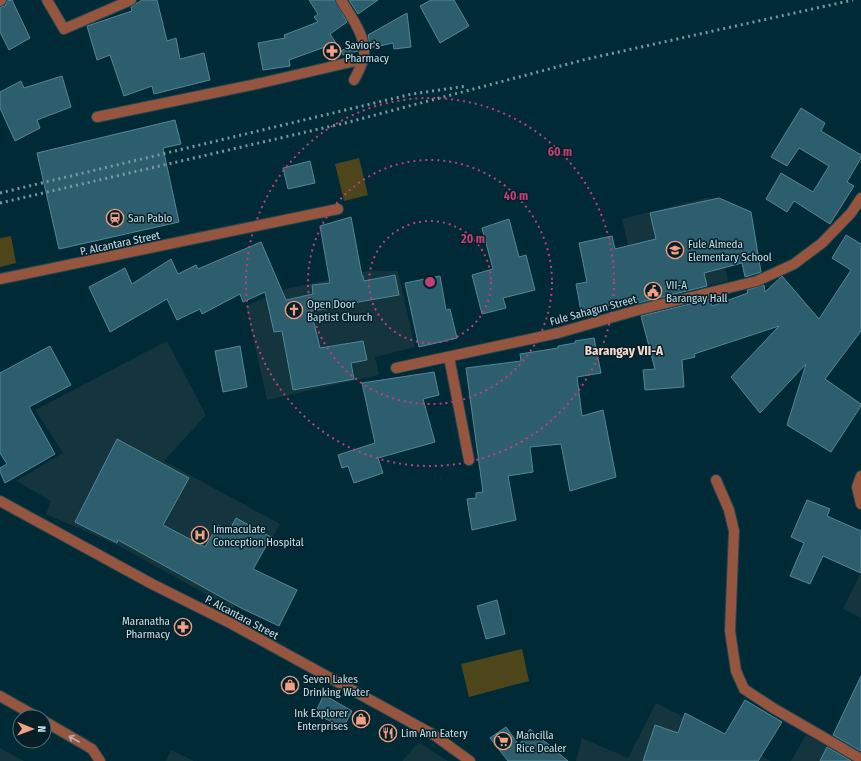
<svg xmlns="http://www.w3.org/2000/svg" width="861" height="761" font-family="'Fira Sans Condensed',sans-serif">
<style>
.built{fill:#14343e}
.green{fill:#4d461a}
.building{fill:#2d5e6d;stroke:#548796}
.lines{fill:none;stroke-linecap:round;stroke-linejoin:round}
.minor-casing{stroke:#204752;stroke-width:12}
.minor{stroke:#95553e;stroke-width:10}
.rail{stroke:#7998a2;stroke-width:3;stroke-dasharray:2 4;stroke-linecap:butt}
.oneway{stroke:#b6afad}
.ring{fill:none;stroke:#c34077;stroke-width:2;stroke-dasharray:2 4}
.labels{text-anchor:middle;stroke-width:3;stroke-linejoin:round;paint-order:stroke}
.poi-label{font-size:11px;fill:#c7e0e9;stroke:#041f27;text-anchor:start}
.street-label{font-size:11px;fill:#c7e0e9;stroke:#041f27}
.quarter-label{font-size:13px;font-weight:bold;fill:#f9d8cd;stroke:#041f27}
.centre{fill:#c34077;stroke:#041f27;stroke-width:2}
.ring-label{font-size:12px;text-anchor:middle;font-weight:bold;fill:#c34077;stroke:#041f27;stroke-width:3;stroke-linejoin:round;paint-order:stroke}
</style>
<rect width="100%" height="100%" fill="#002a35"/>
<path class="built" d="M709,197l19,84 -60,14 -31,-9 -15,-67z
M367,271h31l17,76 -40,10 4,18 -112,25 -21,-94 40,-17z
M167,341l39,74 -42,46 116,63 -47,85 -114,-63 -73,-32 5,-13 -35,-20 47,-28 -28,-43z
M861,572v46l-18,-9z
M656,703l115,58h-195l6,-23 46,20z
M806,735l50,26h-65z
M419,742l10,7 19,12h-46z
M0,748l24,13h-24z
M171,750l23,11h-28z"/>
<path class="green" d="M359,158l9,37 -24,6 -9,-37z
M11,236l5,27 -16,4v-29z
M522,649l7,32 -60,16 -8,-33z"/>
<path class="building" d="M12,0l18,38 -21,12 -9,-18v-25l5,-1 2,-5z
M142,0h15l10,41 9,-3 4,21 24,-6 6,27 -56,14 -2,-8 -28,10 -14,-41 -13,5 -10,-34 45,-15 -1,-4z
M309,0h26l12,22 -17,12 6,9 -47,17 1,6 -27,4 -5,-27 27,-5 -1,-3 34,-13 -4,-5 4,-3z
M349,0h29l-20,14z
M431,0h23l15,26 -29,17 -20,-37z
M407,13l4,34 -17,2 -1,-6 -23,5 -2,-13z
M356,42l2,9 -15,4 -2,-4z
M62,76l9,31 -34,13 3,8 -25,13 -15,-33v-16l21,-11 3,7z
M801,108l24,15 -4,8 40,24v3l-14,24 7,4 -24,38 -36,-23 -7,11 -21,-13 15,-26 32,19 16,-26 -30,-18 -12,18 -16,-9z
M175,120l6,24 -18,4 16,74 -120,27 -22,-96z
M310,161l5,22 -27,6 -5,-21z
M719,198l32,14 10,60 -16,5 -3,-14 -38,10 3,13 -69,17 -1,-3 -56,11 -5,-27 11,-2 -8,-39 33,-7 3,13 41,-10 -6,-26z
M351,217l11,59h1l1,5 31,-6 4,20 -58,10v2l-30,4 9,37 43,-7 4,19 -16,3 3,16 -61,11 -11,-59 -8,1 -9,-40 -22,10 -3,-8 -38,20 -2,-5 -23,11 -10,-21 -57,33 -21,-45 36,-19 7,16 39,-25 7,15 18,-9 2,4 63,-27 25,58 27,-6 -1,-9 18,-2 -10,-57z
M509,219l10,38 7,-2 9,35 -32,8 3,10 -24,6 -10,-39 21,-6 -11,-41z
M846,235l15,9v87l-36,48 36,25v2l-30,46 -44,-27 19,-61 -46,49 -29,-36 48,-51 -85,28 1,3 -13,3 2,27 -39,3 -2,-20 12,-1 -14,-53 69,-17 2,7 36,-13 -1,-3 17,-5 1,7 17,-16 37,43 32,-49 -19,-12z
M440,276l6,34 4,-1 7,29 -38,9 -14,-64z
M594,338l7,35 -24,4 5,39 21,-6 13,67 -46,14 -9,-47 -31,3 3,25 -25,4 8,44 -44,10 -5,-31 9,-1v-5l7,-1 -17,-124 55,-7 -1,-7 38,-6v-2l17,-3v-2z
M50,346l21,39 -42,22 26,47 -50,29 -5,-11v-4l7,-4 -7,-11v-80z
M240,346l7,41 -24,5 -8,-41z
M434,372l5,23 -16,4 12,43 -57,16 5,15 -29,10 -6,-17 -6,2 -4,-13 37,-12 -13,-60z
M117,439l72,39 -26,47 42,22 13,-22 11,6 7,-13 35,19 -18,32 44,21 -18,36 -38,-18 -123,-68 -1,3 -42,-21z
M807,500l23,9 -3,7 34,15v42l-38,-17 -13,28 -20,-8 14,-33 -13,-6z
M497,600l8,34 -19,5 -9,-33z
M861,676v75l-28,-16z
M324,695l28,16 -9,17 -28,-15z
M745,700l37,22 -24,39h-115l12,-36 23,8 7,-20 40,21z
M506,727l13,18 11,-16 38,32h-60l-18,-23z
M827,747l24,14h-31z"/>
<g class="lines">
<defs>
<path id="minor" d="M47,0l17,29 67,-29
M341,0c10,17 28,39 22,60 -2,7 -6,14 -9,20
M0,1l1,-1
M97,117l164,-34 103,-24
M0,279l338,-70
M449,357l20,103
M396,368l162,-35 80,-23 119,-29 37,-17 28,-21 29,-30 10,-15
M861,476l-4,11 4,17
M716,480l13,30 5,21 -4,100 6,40 8,18 29,19 88,51
M0,501l152,83 80,40 202,111 36,26
M0,696l37,21
M44,721l48,28 8,12"/>
</defs>
<use href="#minor" class="minor-casing"/>
<use href="#minor" class="minor"/>
<path class="rail" d="M0,193l412,-99 55,-8
M0,203l345,-80 242,-64 266,-59"/>
</g>
<defs><path id="oneway-shaft" d="M-6 0H5M1.5-3L5.5 0L1.5 3" fill="none" stroke-width="1.6" stroke-linecap="round" stroke-linejoin="round"/></defs>
<use class="oneway" href="#oneway-shaft" transform="translate(74 739) rotate(-150)"/>
<g class="ring">
<circle cx="430" cy="282" r="61"/>
<circle cx="430" cy="282" r="122"/>
<circle cx="430" cy="282" r="184"/>
</g>
<defs>
<symbol id="pharmacy-ring" viewBox="-11 -11 22 22"><circle r="9.5" fill="#041f27" stroke="#f39f83" stroke-width="1.5"/><path d="M-2-6h4v4h4v4h-4v4h-4v-4h-4v-4h4Z" fill="#f39f83"/></symbol>
<symbol id="station-ring" viewBox="-11 -11 22 22"><circle r="9.5" fill="#041f27" stroke="#f39f83" stroke-width="1.5"/><path d="M-3-6H3Q5-6 5-4V2Q5 4 3 4L4.5 6H3L1.5 4h-3L-3 6H-4.5L-3 4Q-5 4-5 2V-4Q-5-6-3-6ZM-3.5-4v3h7v-3ZM-3.5 1v1.5H-2V1ZM2 1v1.5H3.5V1Z" fill="#f39f83"/></symbol>
<symbol id="school-ring" viewBox="-11 -11 22 22"><circle r="9.5" fill="#041f27" stroke="#f39f83" stroke-width="1.5"/><path d="M0-5L7-2L0 1L-7-2ZM-4 1L0 2.5L4 1V4Q0 6-4 4Z" fill="#f39f83"/></symbol>
<symbol id="civic-ring" viewBox="-11 -11 22 22"><circle r="9.5" fill="#041f27" stroke="#f39f83" stroke-width="1.5"/><path d="M-.6-6.5H3V-4.5H.6V-3L4-1V1h2V6H-6V1h2V-1L-.6-3ZM-1.2 2.5V6h2.4V2.5Z" fill="#f39f83"/></symbol>
<symbol id="church-ring" viewBox="-11 -11 22 22"><circle r="9.5" fill="#041f27" stroke="#f39f83" stroke-width="1.5"/><path d="M-1.2-6h2.4v3.5h3.3v2.4h-3.3V6h-2.4V-.1h-3.3v-2.4h3.3Z" fill="#f39f83"/></symbol>
<symbol id="hospital-ring" viewBox="-11 -11 22 22"><circle r="9.5" fill="#041f27" stroke="#f39f83" stroke-width="1.5"/><path d="M-5-5h3v3.5h4V-5h3V5h-3V1.5h-4V5h-3Z" fill="#f39f83"/></symbol>
<symbol id="shop-ring" viewBox="-11 -11 22 22"><circle r="9.5" fill="#041f27" stroke="#f39f83" stroke-width="1.5"/><path d="M-5-2.5h2.3a2.7 3.5 0 0 1 5.4 0H5L5.5 6h-11ZM-1.5-2.5h3a1.5 2.3 0 0 0-3 0Z" fill="#f39f83"/></symbol>
<symbol id="restaurant-ring" viewBox="-11 -11 22 22"><circle r="9.5" fill="#041f27" stroke="#f39f83" stroke-width="1.5"/><path d="M-5-6h1v4h1v-4h1v4h1v-4h1v5L-1.5 .5V6h-2V.5L-5-1ZM5-6V6H3V1.5H1.5Q1.5-4 5-6Z" fill="#f39f83"/></symbol>
<symbol id="supermarket-ring" viewBox="-11 -11 22 22"><circle r="9.5" fill="#041f27" stroke="#f39f83" stroke-width="1.5"/><path d="M-6-5.5h2.5l.6 2H6L4.5 2H-2.5L-4.4-4H-6ZM-1.5 3.2a1.3 1.3 0 1 0 .1 0ZM3 3.2a1.3 1.3 0 1 0 .1 0Z" fill="#f39f83"/></symbol>
</defs>
<g fill-rule="evenodd">
<use href="#pharmacy-ring" x="322" y="41" width="20" height="20"/>
<use href="#station-ring" x="105" y="208" width="20" height="20"/>
<use href="#school-ring" x="665" y="240" width="20" height="20"/>
<use href="#civic-ring" x="643" y="281" width="20" height="20"/>
<use href="#church-ring" x="284" y="300" width="20" height="20"/>
<use href="#hospital-ring" x="190" y="525" width="20" height="20"/>
<use href="#pharmacy-ring" x="173" y="617" width="20" height="20"/>
<use href="#shop-ring" x="280" y="675" width="20" height="20"/>
<use href="#shop-ring" x="351" y="709" width="20" height="20"/>
<use href="#restaurant-ring" x="378" y="723" width="20" height="20"/>
<use href="#supermarket-ring" x="493" y="731" width="20" height="20"/>
</g>
<g class="labels">
<g class="poi-label">
<text x="345" y="49">Savior's<tspan x="345" dy="13">Pharmacy</tspan></text>
<text x="128" y="222">San Pablo</text>
<text x="688" y="248">Fule Almeda<tspan x="688" dy="13">Elementary School</tspan></text>
<text x="666" y="289">VII-A<tspan x="666" dy="13">Barangay Hall</tspan></text>
<text x="307" y="308">Open Door<tspan x="307" dy="13">Baptist Church</tspan></text>
<text x="213" y="533">Immaculate<tspan x="213" dy="13">Conception Hospital</tspan></text>
<text x="170" y="625" text-anchor="end">Maranatha<tspan x="170" dy="13">Pharmacy</tspan></text>
<text x="303" y="683">Seven Lakes<tspan x="303" dy="13">Drinking Water</tspan></text>
<text x="348" y="717" text-anchor="end">Ink Explorer<tspan x="348" dy="13">Enterprises</tspan></text>
<text x="401" y="737">Lim Ann Eatery</text>
<text x="516" y="739">Mancilla<tspan x="516" dy="13">Rice Dealer</tspan></text>
</g>
<g class="street-label">
<text transform="translate(120 243) rotate(-12)" y="4">P. Alcantara Street</text>
<text transform="translate(593 310) rotate(-15)" y="4">Fule Sahagun Street</text>
<text transform="translate(242 617) rotate(28)" y="4">P. Alcantara Street</text>
</g>
<g class="quarter-label">
<text x="624" y="355">Barangay VII-A</text>
</g>
</g>
<circle cx="430" cy="282" r="6" class="centre"/>
<g class="ring-label">
<text x="560" y="156">60 m</text>
<text x="516" y="200">40 m</text>
<text x="473" y="243">20 m</text>
</g>
<g transform="translate(32 729) rotate(91)"><circle r="19" fill="#041f27" stroke="#526c75"/>
<path d="M0-3L7 15L0 10L-7 15Z" fill="#f39f83"/>
<text y="-6" font-size="11" font-weight="bold" text-anchor="middle" fill="#c7e0e9">N</text>
</g>
</svg>
